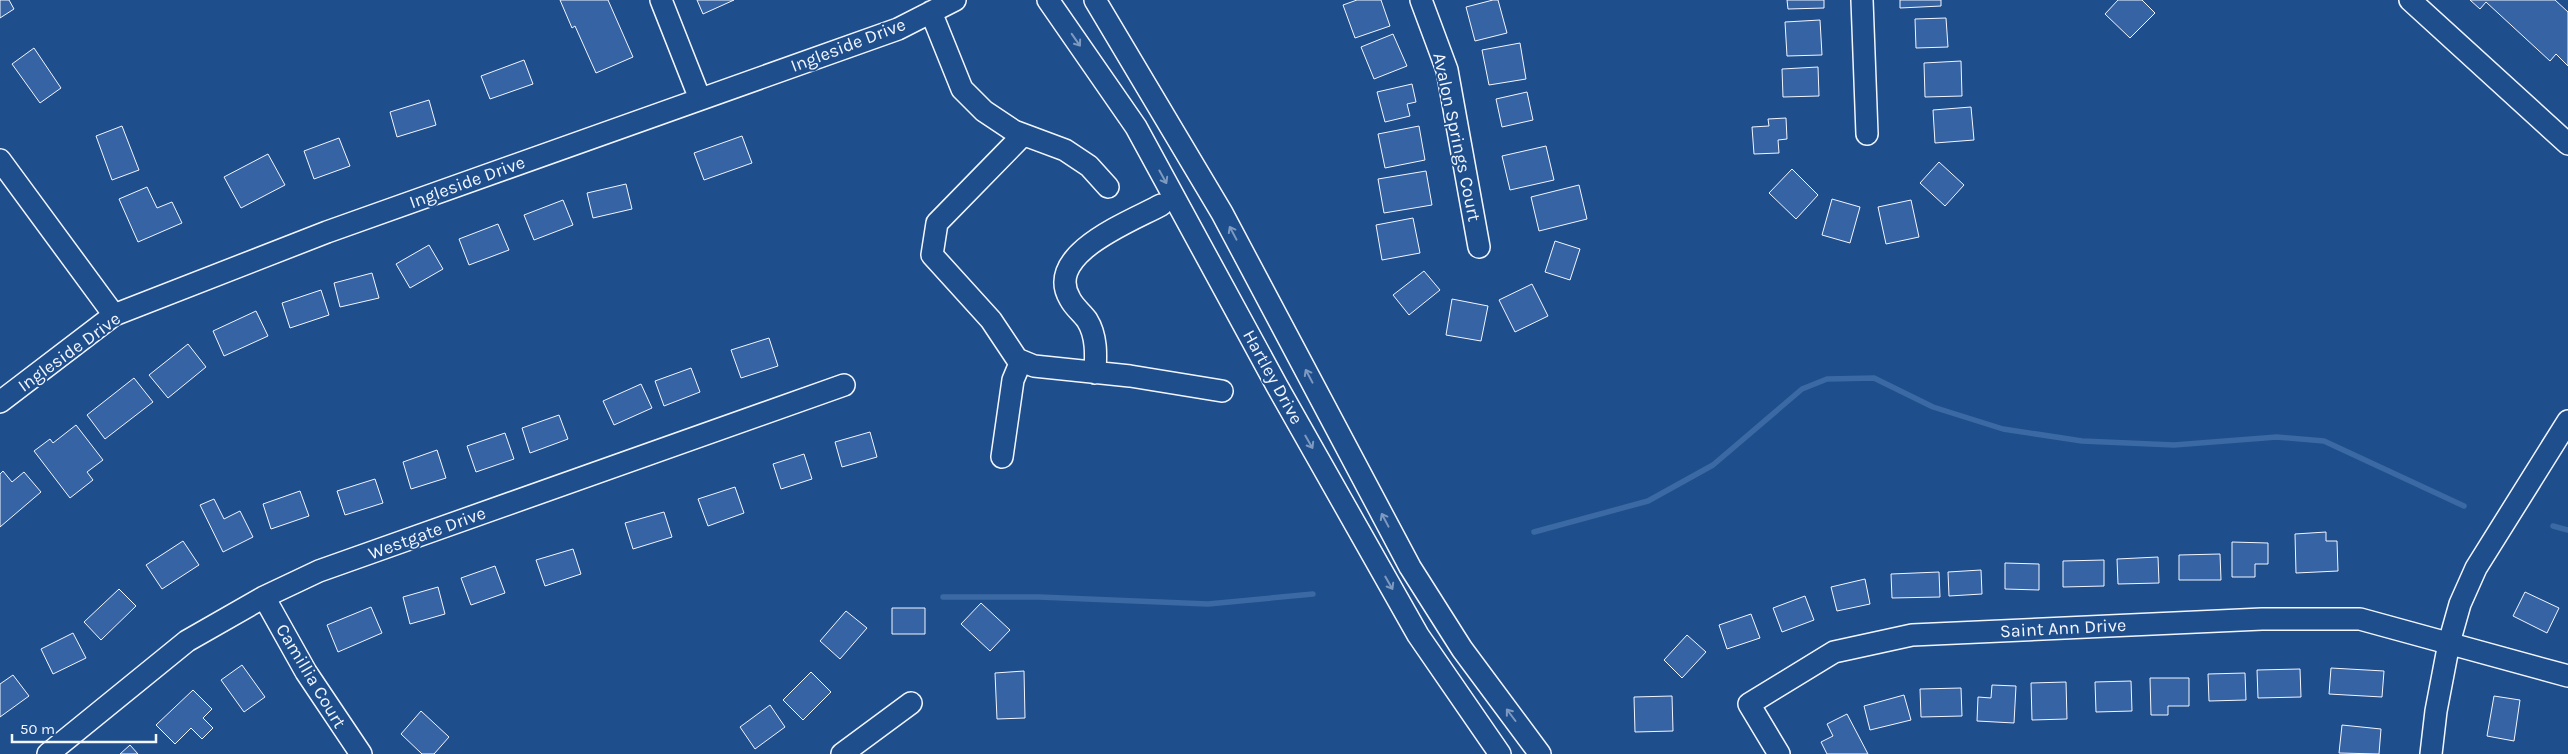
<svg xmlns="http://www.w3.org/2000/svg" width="2568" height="754" font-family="Karla,sans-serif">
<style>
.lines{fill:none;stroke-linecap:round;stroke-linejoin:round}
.stream{stroke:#3b69a3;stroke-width:5.5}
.building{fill:#3563a3;stroke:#f2f6ff}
.minor-casing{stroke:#f2f6ff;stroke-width:24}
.minor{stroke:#1f4e8c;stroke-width:21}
.oneway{stroke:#7e9ac0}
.labels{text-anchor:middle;stroke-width:4;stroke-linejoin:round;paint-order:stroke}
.street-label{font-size:18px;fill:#f2f6ff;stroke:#1f4e8c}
</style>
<rect width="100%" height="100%" fill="#1f4e8c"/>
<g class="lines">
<path class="stream" d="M2553,526l15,4
M1534,532l114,-31 65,-36 89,-76 25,-10 47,-1 59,29 70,22 79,12 92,4 103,-8 47,4 140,65
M943,597h96l169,7 105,-10"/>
</g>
<path class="building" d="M0,0h9l5,9 -14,9z
M560,0h48l25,57 -37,16 -21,-47 -3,2z
M697,0h37l-31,14z
M1357,0h24l9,26 -35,12 -12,-33z
M1493,0h5l9,33 -32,8 -9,-34z
M1787,0h37v8l-36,1z
M1900,0h41v6l-41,2z
M2118,0h24l13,13 -25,25 -25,-24z
M2470,0h85l13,12v54l-12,-12 -6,7 -64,-59 -6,7z
M1946,18l2,29 -32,1 -1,-29z
M1820,20l2,35 -35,1 -2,-34z
M1393,34l14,32 -33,13 -13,-32z
M1520,43l6,36 -37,6 -7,-35z
M34,48l27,40 -21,15 -28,-39z
M524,60l9,24 -43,15 -9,-23z
M1961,61l1,35 -37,1 -1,-34z
M1818,67l1,29 -36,1 -1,-28z
M1412,84l4,18 -9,2 3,12 -25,6 -8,-30z
M1527,92l6,28 -31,7 -6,-28z
M429,100l7,25 -39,12 -7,-25z
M1971,107l3,33 -39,3 -2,-33z
M1786,118l1,21 -9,1 1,13 -25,1 -2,-27 17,-1 -1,-7z
M122,126l17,44 -27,10 -16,-44z
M1419,126l6,34 -40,8 -7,-34z
M742,136l10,27 -48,17 -10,-27z
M339,138l11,28 -36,13 -10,-28z
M1546,146l8,34 -44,10 -8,-34z
M268,154l17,31 -44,23 -17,-31z
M1939,162l25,23 -19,21 -25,-23z
M1792,169l26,26 -22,24 -27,-26z
M1426,171l6,34 -48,8 -6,-34z
M626,184l6,25 -39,9 -6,-25z
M1579,185l8,34 -48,12 -8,-34z
M147,187l10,21 15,-6 10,21 -44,19 -19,-43z
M1832,199l28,8 -10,36 -28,-8z
M563,200l10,25 -39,15 -10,-25z
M1911,200l8,37 -33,7 -8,-37z
M1413,218l7,35 -38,7 -6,-35z
M498,224l11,26 -40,15 -10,-26z
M1555,241l25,8 -10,31 -25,-8z
M429,245l14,24 -33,19 -14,-24z
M1424,271l16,19 -31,25 -16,-20z
M372,273l7,25 -39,9 -6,-24z
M1532,284l16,32 -33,16 -16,-32z
M321,290l8,25 -39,13 -8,-25z
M1452,299l36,7 -7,35 -35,-6z
M256,311l12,25 -44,20 -11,-25z
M769,338l9,28 -37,12 -10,-28z
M188,344l18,23 -38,31 -19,-23z
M691,368l9,24 -36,14 -9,-25z
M134,378l19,24 -48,37 -18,-24z
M641,384l11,24 -38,17 -11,-24z
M559,415l9,24 -38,14 -8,-25z
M76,425l27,35 -16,12 6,8 -23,18 -36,-47 16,-12 3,4z
M870,432l7,25 -35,10 -7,-25z
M505,433l9,26 -38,13 -9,-26z
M437,450l9,28 -35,11 -8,-27z
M804,454l8,25 -31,10 -8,-25z
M3,471l9,11 12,-10 17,20 -41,35v-53z
M375,479l8,24 -38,12 -8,-24z
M735,487l9,26 -36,13 -10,-27z
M300,491l9,25 -38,13 -8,-25z
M214,499l10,20 16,-8 13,26 -30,15 -23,-47z
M664,512l8,25 -39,12 -8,-26z
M2326,532v9h11l1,30 -42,2 -1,-39z
M183,541l16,24 -37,24 -16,-24z
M2232,542l36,1v21h-13v13h-23z
M573,549l8,25 -36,12 -9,-26z
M2220,554l1,26h-42v-25z
M2158,557l1,26 -41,1 -1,-25z
M2104,560v26l-41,1v-26z
M2005,563l34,1v26l-34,-1z
M495,566l10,27 -34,12 -10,-27z
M1981,570l1,24 -33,2 -1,-24z
M1939,572l1,25 -48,1 -1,-24z
M1865,579l5,25 -33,7 -6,-24z
M438,587l7,27 -35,10 -7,-27z
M119,589l17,17 -35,34 -17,-18z
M2525,592l34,16 -12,25 -34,-17z
M1805,596l9,24 -32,12 -9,-24z
M981,603l29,27 -20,21 -29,-27z
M371,607l11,26 -44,19 -11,-27z
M892,608h33v26h-33z
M846,611l21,17 -27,31 -20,-18z
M1751,614l9,24 -33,11 -8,-24z
M73,633l13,25 -33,16 -12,-25z
M1687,635l19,17 -24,26 -18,-18z
M242,665l23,32 -21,15 -23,-32z
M2331,668l53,3 -2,26 -53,-3z
M2300,669l1,28 -43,1 -1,-28z
M1024,671l1,47 -28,1 -2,-46z
M811,672l20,20 -28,28 -20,-20z
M2245,673l1,27 -37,1 -1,-27z
M13,675l16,21 -29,21v-33z
M2150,678h39v28h-21v9h-17z
M2131,681l1,30 -36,1 -1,-30z
M2066,682l1,37 -35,1 -1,-37z
M1992,685l24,1 -2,37 -37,-2 1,-24 13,1z
M1961,688l1,28 -41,1 -1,-28z
M193,690l19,19 -9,9 10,10 -11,11 -11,-11 -16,16 -19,-19z
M1904,695l7,25 -41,10 -6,-24z
M1672,696l1,35 -38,1 -1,-35z
M2494,696l26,4 -6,41 -27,-5z
M770,705l15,22 -30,22 -15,-22z
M421,711l28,26 -15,17h-12l-21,-20z
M1847,714l21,40h-41l-6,-12 12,-6 -6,-12z
M2342,725l39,4 -2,25 -40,-1z
M130,745l8,9h-18z"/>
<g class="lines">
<defs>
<path id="minor" d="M661,0l39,99
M1048,0l88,127 141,259 141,249 82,119
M1095,0l127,213 188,354 52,82 78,105
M1421,0l26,70 32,177
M1862,0l5,134
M2410,0l158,144
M931,12l31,77 22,22 30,20 51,19 24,16 19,21
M1023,135l-86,88 -5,32 59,65 26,39 17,7 96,10 92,15
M0,160l114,155
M1095,373c1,-18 2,-37 -8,-53 -5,-7 -13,-13 -17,-21 -27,-45 62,-78 91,-94
M0,402l114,-87 213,-83 571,-203 57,-29
M1002,457l11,-77 8,-19
M264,597l42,75 55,82
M48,754l139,-113 77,-44 55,-26 525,-186
M842,754l69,-51
M1779,754l-30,-50 85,-52 78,-17 350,-16h98l208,57
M2431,754l5,-43 13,-68 11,-39 16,-36 92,-147"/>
</defs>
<use href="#minor" class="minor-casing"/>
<use href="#minor" class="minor"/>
</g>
<defs><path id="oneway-shaft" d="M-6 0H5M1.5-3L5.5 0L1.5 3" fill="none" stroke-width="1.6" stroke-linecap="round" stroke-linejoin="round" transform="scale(1.25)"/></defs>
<g class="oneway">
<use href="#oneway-shaft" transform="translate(1076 40) rotate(55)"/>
<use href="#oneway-shaft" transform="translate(1163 177) rotate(61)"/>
<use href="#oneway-shaft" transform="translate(1233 233) rotate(-118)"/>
<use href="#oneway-shaft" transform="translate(1309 376) rotate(-118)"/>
<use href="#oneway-shaft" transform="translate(1309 442) rotate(60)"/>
<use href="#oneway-shaft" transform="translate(1385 520) rotate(-118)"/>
<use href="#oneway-shaft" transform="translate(1389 583) rotate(60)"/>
<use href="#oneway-shaft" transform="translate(1511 715) rotate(-127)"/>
</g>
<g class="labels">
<g class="street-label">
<text transform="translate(848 45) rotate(-21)" y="6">Ingleside Drive</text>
<text transform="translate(1457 137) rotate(78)" y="6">Avalon Springs Court</text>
<text transform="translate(467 182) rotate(-20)" y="6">Ingleside Drive</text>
<text transform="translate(69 352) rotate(-36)" y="6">Ingleside Drive</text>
<text transform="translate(1273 377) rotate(61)" y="6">Hartley Drive</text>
<text transform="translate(427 533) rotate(-20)" y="6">Westgate Drive</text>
<text transform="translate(2063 628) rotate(-3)" y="6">Saint Ann Drive</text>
<text transform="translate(311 676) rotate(59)" y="6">Camillia Court</text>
</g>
</g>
<path d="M12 734v8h144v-8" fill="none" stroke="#f2f6ff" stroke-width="2.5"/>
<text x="20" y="734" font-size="15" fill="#f2f6ff" stroke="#1f4e8c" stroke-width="4" paint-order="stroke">50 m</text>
</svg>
